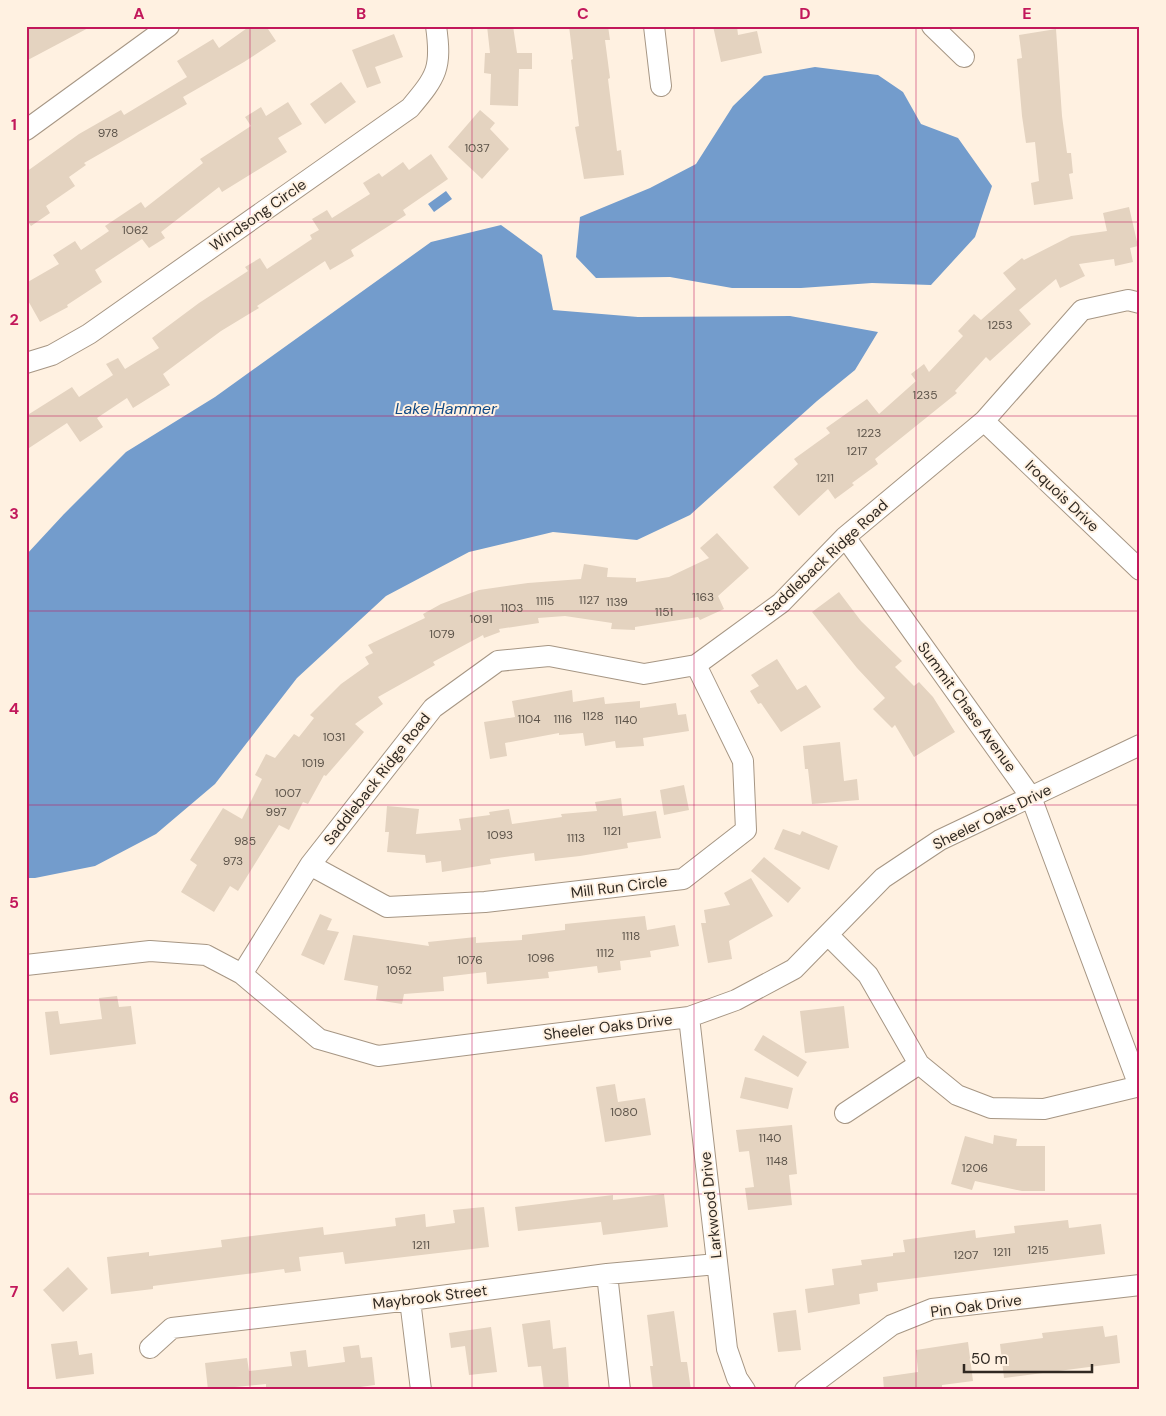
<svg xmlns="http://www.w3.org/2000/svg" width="1166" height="1416" font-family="'DM Sans',sans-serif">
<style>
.water{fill:#739ccc}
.building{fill:#e4d3c0}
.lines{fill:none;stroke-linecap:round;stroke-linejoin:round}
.minor-casing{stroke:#a69684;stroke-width:22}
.minor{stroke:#fff;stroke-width:20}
.grid{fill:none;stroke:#c2185b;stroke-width:1;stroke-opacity:0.55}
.labels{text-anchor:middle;stroke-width:4;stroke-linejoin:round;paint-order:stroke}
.number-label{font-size:12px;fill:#5d544a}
.street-label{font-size:15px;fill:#302922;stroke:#fff1e1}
.water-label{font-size:16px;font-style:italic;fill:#104a86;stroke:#fff1e1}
.neatline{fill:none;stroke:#c2185b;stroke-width:2}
.grid-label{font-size:16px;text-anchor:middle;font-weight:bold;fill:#c2185b}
</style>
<rect width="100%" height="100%" fill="#fff1e1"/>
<path class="water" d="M815,67l63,8 25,17 18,32 37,14 34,48 -17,51 -44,48 -59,-2 -71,5h-69l-62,-11 -74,1 -20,-21 4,-40 70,-29 46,-24 37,-58 31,-30z
M446,191l6,8 -18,13 -6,-8z
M501,225l41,30 11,55 85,7 152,-1 88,16 -23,38 -38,31 -127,114 -53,25 -84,-8 -84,20 -83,44 -89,82 -82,106 -59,50 -61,32 -60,12h-9v-323l38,-41 62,-62 89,-55 216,-155z"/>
<path class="building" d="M26,26h66l-66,35z
M250,26h16l10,15 -32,21 -61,35 4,7 -103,59 2,2 -17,12 6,9 -29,20 4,7 -19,13 -5,-7v-47l53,-38 42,-24 3,5 63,-38 -10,-16 36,-22 6,9z
M487,26h26l4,27h15v16h-13l-1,37 -28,-1 1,-31 -7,-1 1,-20h5z
M569,26h39l2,14h-5l5,38 -2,1 9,72 4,-1 3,25 -40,4 -9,-52 4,-1 -8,-66 2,-1z
M713,26h24l1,9 19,-4 5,22 -41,9z
M1056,29l6,87 5,37h4l2,20 -4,1 4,25 -39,6 -3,-22 8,-2 -4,-39 -9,1 -4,-27 -5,-57 5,-1 -3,-23z
M394,34l9,23 -28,10 6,16 -14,5 -15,-38z
M341,82l15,20 -31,22 -15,-20z
M288,102l14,22 -24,14 9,14 -65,40 -3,-5 -58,45 4,6 -16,10 -7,-9 -47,31 7,12 -35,23 1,2 -28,15 -14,-25v-14l33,-19 -6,-9 22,-14 6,9 28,-19 -4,-5 36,-24 4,6 58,-45 -3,-4 51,-33 -6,-9 16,-10 5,9z
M480,110l15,13 -5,6 19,20 -27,30 -34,-32z
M431,154l17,25 -45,31 3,5 -55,35 3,6 -24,14 -5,-9 -68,45 2,2 -38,23 -58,43 7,11 -37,23 -6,-10 -30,20 6,9 -23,15 -13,-19 -41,27v-34l46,-29 7,10 34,-22 -7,-11 12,-6 7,11 34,-21 -7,-10 47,-35 49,-32 -3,-4 15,-9 7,11 45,-30 -2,-4 9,-5 -7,-11 15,-9 5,8 38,-24 -7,-11 16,-10 3,4 21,-15 6,8z
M1129,207l9,39 -8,2 3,14 -18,4 -1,-7 -35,5 6,12 -25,12 -4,-9 -37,31 12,14 -41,37 -4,-4 -31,34 2,2 -82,66 3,5 -26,19 2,2 -19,14 -7,-10 -29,27 -26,-29 25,-23 -4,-5 36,-26 -4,-5 41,-29 12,15 37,-33 -5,-7 13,-10 5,8 34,-36 -5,-5 16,-17 7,6 35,-31 -13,-16 19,-15 2,2 47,-24 36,-5 -4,-18z
M717,533l32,35 -31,28 6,13 -24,11 -2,-3 -63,10v3l-24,-1 1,-6 -47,-7 -27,2 1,5 -40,6 1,3 -16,6 -1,-3 -50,27 2,3 -57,32 5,7 -28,20 9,8 -38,44 -2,-1 -16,29 -5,-2 -14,28 -10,-5 -41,66 -8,-5 -16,26 -33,-20 16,-27 -7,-5 33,-52 19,11 20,-40 -7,-4 11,-21 9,4 19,-24 5,3 15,-19 -4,-3 31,-31 28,-20 -4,-7 8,-4 -5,-8 57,-27 -2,-4 18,-10 38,-14 49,-7 53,-4 3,-15 24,4 -1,9 29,1v4l33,-5 40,-19 -9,-10z
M839,592l22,29 41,40 -7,6 19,19 5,-4 14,15 22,35 -41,25 -19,-32 -3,3 -19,-19 12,-11 -28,-30 -45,-56z
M777,659l20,31 9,-5 15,22 -40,25 -20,-29 -3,1 -8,-13 9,-5 -8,-11z
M572,690l1,12 31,-5 1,7 35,-3v7l36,-5 2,12 8,-1 3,17 -46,7 1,8 -28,2 -1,-7 -30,5 -2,-13 -24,2v-2l-54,10 2,13 -17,3 -6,-37 31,-5 -3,-16z
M840,742l4,39 13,-2 2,21 -47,4 -4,-35h-3l-2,-23z
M684,785l5,25 -25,5 -4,-25z
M621,798l2,18 33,-5 5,27 -34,5 1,5 -48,8 -45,5 -1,-8 -44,6 1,5 -49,8 -1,-11 -15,2 -1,-8 -38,-3 2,-20h-4l2,-26 32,3 -3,25 45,-4 -2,-11 31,-4 -1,-3 20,-3 3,15 50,-7 -1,-3 36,-3 -2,-9z
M783,829l17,6 2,-4 36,15 -9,24 -55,-21z
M764,857l37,31 -13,15 -37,-32z
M751,878l22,38 -44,25 3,18 -24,4 -7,-40h5l-2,-13 26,-5 -6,-12z
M320,914l12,5 -5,11 12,2 -15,33 -23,-10z
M645,916l2,14 28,-5 4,21 -29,5 1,6 -31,4 1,9 -23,3 -1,-7 -49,6 1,6 -62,6 -1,-12 -43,5 1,14 -40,3 -2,10 -26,-4 2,-14 -34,-6 9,-45 76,11 -1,-4 48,-5v6l46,-3v-5l43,-5v-6z
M117,996l2,11 12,-1 5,38 -86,11 -5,-43 13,-1 2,13 42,-5 -3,-21z
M844,1006l5,42 -44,5 -5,-42z
M763,1035l44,27 -9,15 -44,-27z
M745,1077l48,11 -5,21 -48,-11z
M615,1084l3,18 27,-4 6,37 -46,7 -9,-55z
M792,1125l5,49 -8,1 3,30 -44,5 -3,-22 9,-1 -5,-36 -10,1 -3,-22z
M994,1135l23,4 -1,7h29v45h-23l-47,-10 -3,9 -21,-6 14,-48 28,8z
M664,1194l4,33 -65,8 -2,-13 -83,9 -3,-24 98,-12v5z
M484,1207l5,40 -144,17 -2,-12 -44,5 2,14 -16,2 -1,-4 -131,17v3l-42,5 -4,-37 42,-5v4l73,-9 -1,-7 102,-13 1,8 72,-9 -1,-8 30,-4 1,13 29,-4 -2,-13z
M1068,1220l1,8 32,-4 4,30 -228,29 1,8 -19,3 1,10 -52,9 -3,-24 29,-4 -2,-16 30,-4 -1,-5 32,-4v-3l12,-1 -2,-12 72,-10 1,8 39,-5 -1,-7z
M68,1267l20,22 -25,23 -20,-22z
M796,1310l5,40 -23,2 -5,-39z
M674,1311l7,51h6l4,28h-38l-3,-24h3l-6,-51z
M550,1320l3,29 13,-2 3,43h-25l-3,-24 -13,1 -6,-43z
M1103,1326l2,11 12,-2 3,28 -116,15 -4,-34 43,-6 -1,-5z
M491,1327l6,45 -28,3 -4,-29 -14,2 -2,-15z
M77,1341l2,14 13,-2 2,21 -38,5 -5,-35z
M968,1342l5,39 -31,4v5h-58l-1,-13 35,-5 -2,-22z
M359,1345l2,13 11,-1 3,28 -37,5h-72v-6l-31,3 1,3h-28l-3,-27 42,-5 2,13 43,-5 -2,-14 16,-2 2,17 37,-5 -2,-15z"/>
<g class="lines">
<defs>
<path id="minor" d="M654,26l7,60
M932,26l32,31
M26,130l143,-104
M26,363l26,-8 37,-21 321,-226c27,-32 32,-40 26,-82
M984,421l156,149
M845,537l186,260 108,289
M310,865l77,42 98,-5 198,-23 63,-49 -3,-69 -47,-96
M828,935l40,40 51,89 38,31 34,13 53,1 96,-23
M26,965l124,-14 56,4 36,19 77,65 59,17 311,-39 47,-17 58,-31 89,-91 57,-38 200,-95
M242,974l68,-109 123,-157 65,-47 51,-5 95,18 52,-9 85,-62 64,-66 139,-116 98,-111 46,-10 12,3
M689,1017l38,332 10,29 8,12
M845,1113l74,-49
M607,1274l13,116
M410,1300l11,90
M150,1348l22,-20 238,-28 197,-26 110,-10
M805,1390l87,-65 40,-16 208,-24"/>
</defs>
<use href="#minor" class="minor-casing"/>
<use href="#minor" class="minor"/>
</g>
<path class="grid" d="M250,26v1364M472,26v1364M694,26v1364M916,26v1364M26,222h1114M26,416h1114M26,611h1114M26,805h1114M26,1000h1114M26,1194h1114"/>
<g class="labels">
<g class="number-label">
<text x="108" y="137">978</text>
<text x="477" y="152">1037</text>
<text x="135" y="234">1062</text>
<text x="1000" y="329">1253</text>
<text x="925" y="399">1235</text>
<text x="869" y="437">1223</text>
<text x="857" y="455">1217</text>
<text x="825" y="482">1211</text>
<text x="703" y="601">1163</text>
<text x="589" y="604">1127</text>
<text x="545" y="605">1115</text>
<text x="617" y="606">1139</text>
<text x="512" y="612">1103</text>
<text x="664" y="616">1151</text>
<text x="481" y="623">1091</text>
<text x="442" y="638">1079</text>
<text x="593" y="720">1128</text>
<text x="529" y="723">1104</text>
<text x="563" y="723">1116</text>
<text x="626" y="724">1140</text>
<text x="334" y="741">1031</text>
<text x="313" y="767">1019</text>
<text x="288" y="797">1007</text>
<text x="276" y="816">997</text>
<text x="612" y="835">1121</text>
<text x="500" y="839">1093</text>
<text x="576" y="842">1113</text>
<text x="245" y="845">985</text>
<text x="233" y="865">973</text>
<text x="631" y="940">1118</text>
<text x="605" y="957">1112</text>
<text x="541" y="962">1096</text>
<text x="470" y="964">1076</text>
<text x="399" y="974">1052</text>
<text x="624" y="1116">1080</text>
<text x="770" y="1142">1140</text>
<text x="777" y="1165">1148</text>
<text x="975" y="1172">1206</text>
<text x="421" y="1249">1211</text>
<text x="1038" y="1254">1215</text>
<text x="1002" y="1256">1211</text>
<text x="966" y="1259">1207</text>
</g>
<g class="street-label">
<text transform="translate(258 215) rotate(-35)" y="5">Windsong Circle</text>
<text transform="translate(1062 496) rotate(44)" y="5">Iroquois Drive</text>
<text transform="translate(826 558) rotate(-43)" y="5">Saddleback Ridge Road</text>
<text transform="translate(967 707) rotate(54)" y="5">Summit Chase Avenue</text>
<text transform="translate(377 779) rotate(-52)" y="5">Saddleback Ridge Road</text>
<text transform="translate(992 817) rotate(-26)" y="5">Sheeler Oaks Drive</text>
<text transform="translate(619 887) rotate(-7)" y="5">Mill Run Circle</text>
<text transform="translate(608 1027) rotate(-7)" y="5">Sheeler Oaks Drive</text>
<text transform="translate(711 1205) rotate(-96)" y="5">Larkwood Drive</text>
<text transform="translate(430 1297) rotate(-7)" y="5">Maybrook Street</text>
<text transform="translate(976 1306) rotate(-8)" y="5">Pin Oak Drive</text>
</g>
<g class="water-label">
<text x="446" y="414">Lake Hammer</text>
</g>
</g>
<rect width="1166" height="1416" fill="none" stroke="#fff1e1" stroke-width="55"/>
<path d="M964 1364v8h128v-8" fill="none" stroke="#302922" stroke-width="2.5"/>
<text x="971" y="1364" font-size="15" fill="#302922" stroke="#fff1e1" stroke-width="4" paint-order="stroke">50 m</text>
<rect x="28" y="28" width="1110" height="1360" class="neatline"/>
<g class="grid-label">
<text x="139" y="19">A</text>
<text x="361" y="19">B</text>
<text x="583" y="19">C</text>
<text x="805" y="19">D</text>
<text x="1027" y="19">E</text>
<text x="14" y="130">1</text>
<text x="14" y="325">2</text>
<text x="14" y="519">3</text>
<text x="14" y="714">4</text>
<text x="14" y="908">5</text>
<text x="14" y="1103">6</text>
<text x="14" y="1297">7</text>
</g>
</svg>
